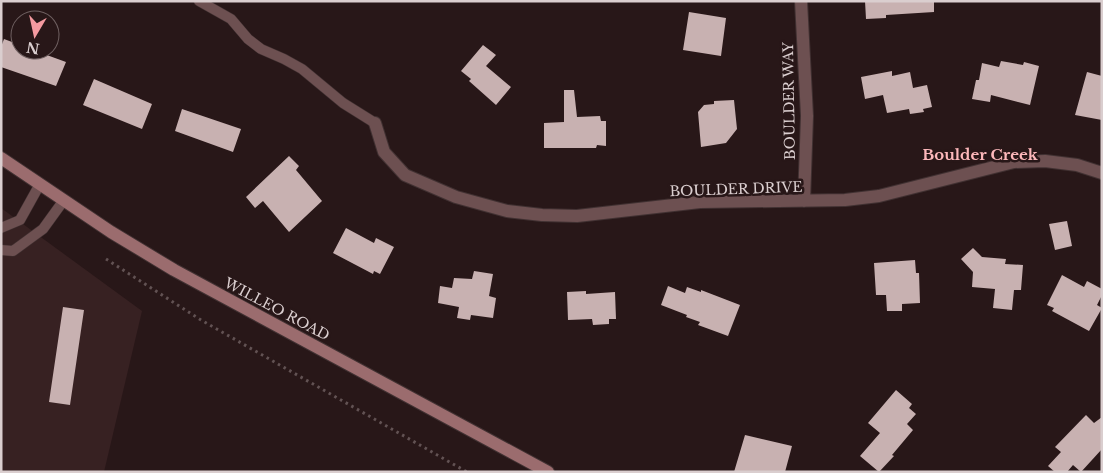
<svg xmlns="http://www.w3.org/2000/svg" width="1103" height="473" font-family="'Libre Baskerville',serif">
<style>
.built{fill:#372122}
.building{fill:#c8b1b1}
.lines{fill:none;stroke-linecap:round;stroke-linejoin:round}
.lane-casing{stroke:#413132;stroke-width:11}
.street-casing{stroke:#413132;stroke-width:14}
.secondary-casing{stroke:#413132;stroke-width:14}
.path{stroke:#625253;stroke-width:3;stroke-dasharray:2.5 4;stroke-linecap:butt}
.lane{stroke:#6d5051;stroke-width:10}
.street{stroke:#6d5051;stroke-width:12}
.secondary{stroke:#9b6c6e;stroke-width:12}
.labels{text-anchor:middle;stroke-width:5;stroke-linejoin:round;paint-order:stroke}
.street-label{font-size:14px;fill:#dacecf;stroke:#281718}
.neighbourhood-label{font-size:15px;font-weight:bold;fill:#fdb8bb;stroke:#281718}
</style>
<rect width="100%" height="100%" fill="#281718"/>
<path class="built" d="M1,208l141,103 -38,161h-103z"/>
<path class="building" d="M865,1h69v11l-48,3v3l-20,1z
M689,12l37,6 -5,38 -38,-6z
M4,39l16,6v5h13l33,12 -10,24 -55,-19v-20z
M483,45l13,10 -10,11 25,21 -15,18 -27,-24 2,-2 -10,-8z
M1001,61l22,4 1,-3 15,4 -9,39 -39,-10 -1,7 -18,-3 4,-19h3l3,-17 17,4z
M892,71v5l18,-4 3,16 14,-3 5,22 -9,2 1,3 -14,2 -1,-5 -22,4 -4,-18 -18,4 -4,-22z
M1087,72l15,4v44l-27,-5z
M94,79l58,25 -10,25 -59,-24z
M564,90h10l3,27 23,-1 1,5h5v25l-9,-1 -1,3h-52v-25l20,-1z
M734,100l3,29 -11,14 -25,4 -3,-35 6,-7 10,-1v-3z
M182,109l59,20 -8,23 -58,-21z
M289,156l10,10 -3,4 26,31 -33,31 -26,-31 -8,7 -9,-11z
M1067,221l5,25 -17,4 -6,-26z
M346,228l28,15 2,-5 18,9 -14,27 -6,-3 -1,3 -40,-21z
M973,248l9,9 24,2 -1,5 18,1 -2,25h-7l-2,20 -19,-2 2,-19 -23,-2 1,-15 -12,-13z
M915,260l1,13h3l1,30 -18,1v7h-15l-1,-16h-10l-2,-32z
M474,271l19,3 -4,22 7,2 -3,20 -22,-3 -1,5 -13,-2 2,-11 -21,-4 2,-17 12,2 2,-10 18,1z
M1062,275l22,12 3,-6 15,8v6l-5,10 5,3 -13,23 -37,-20 2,-3 -7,-3z
M668,286l17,7 2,-6 14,5v-2l39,15 -12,31 -30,-11 2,-3 -14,-5 1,-2 -26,-10z
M586,291v3l29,-2 1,27h-7v5l-16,1 -1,-6 -24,1 -1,-28z
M63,307l21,3 -14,95 -21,-3z
M896,390l16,14 -3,4 7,6 -9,10 6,6 -21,25 2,1 -15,16 -19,-16 20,-23 -12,-10z
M1086,415l8,8 8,-6v32l-21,23 -8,-7 -6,7h-12l-7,-6 13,-14 -6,-5z
M745,435l47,11 -7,26h-51z"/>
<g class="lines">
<defs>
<path id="lane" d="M199,1l32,18 17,20 13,10 23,10 18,10 41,34 32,20
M1,228l19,-8 20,-36
M1,250l12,1 30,-22 21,-29"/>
<path id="street" d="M801,1l6,115 -3,85
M375,123l9,29 21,23 51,22 51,14 35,4 35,1 123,-14 145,-2 34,-4 135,-34 31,-1 32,4 25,8"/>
<path id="secondary" d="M1,158l110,74 63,38 374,202"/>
</defs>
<use href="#lane" class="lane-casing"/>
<use href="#street" class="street-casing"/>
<use href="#secondary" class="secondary-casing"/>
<path class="path" d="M106,259l95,61 266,152"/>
<use href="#lane" class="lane"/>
<use href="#street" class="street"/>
<use href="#secondary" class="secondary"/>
</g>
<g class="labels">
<g class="street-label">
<text transform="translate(789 101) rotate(-91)" y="5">BOULDER WAY</text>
<text transform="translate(736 189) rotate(-2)" y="5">BOULDER DRIVE</text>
<text transform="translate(277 309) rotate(28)" y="5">WILLEO ROAD</text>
</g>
<g class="neighbourhood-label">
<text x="980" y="160">Boulder Creek</text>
</g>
</g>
<rect width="1103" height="473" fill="none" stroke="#dacecf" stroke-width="5"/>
<g transform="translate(35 35) rotate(189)"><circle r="24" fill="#281718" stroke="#6f6061"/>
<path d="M0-4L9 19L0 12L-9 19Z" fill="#f49aa0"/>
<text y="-8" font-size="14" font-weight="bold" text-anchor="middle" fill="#dacecf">N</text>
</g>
</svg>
